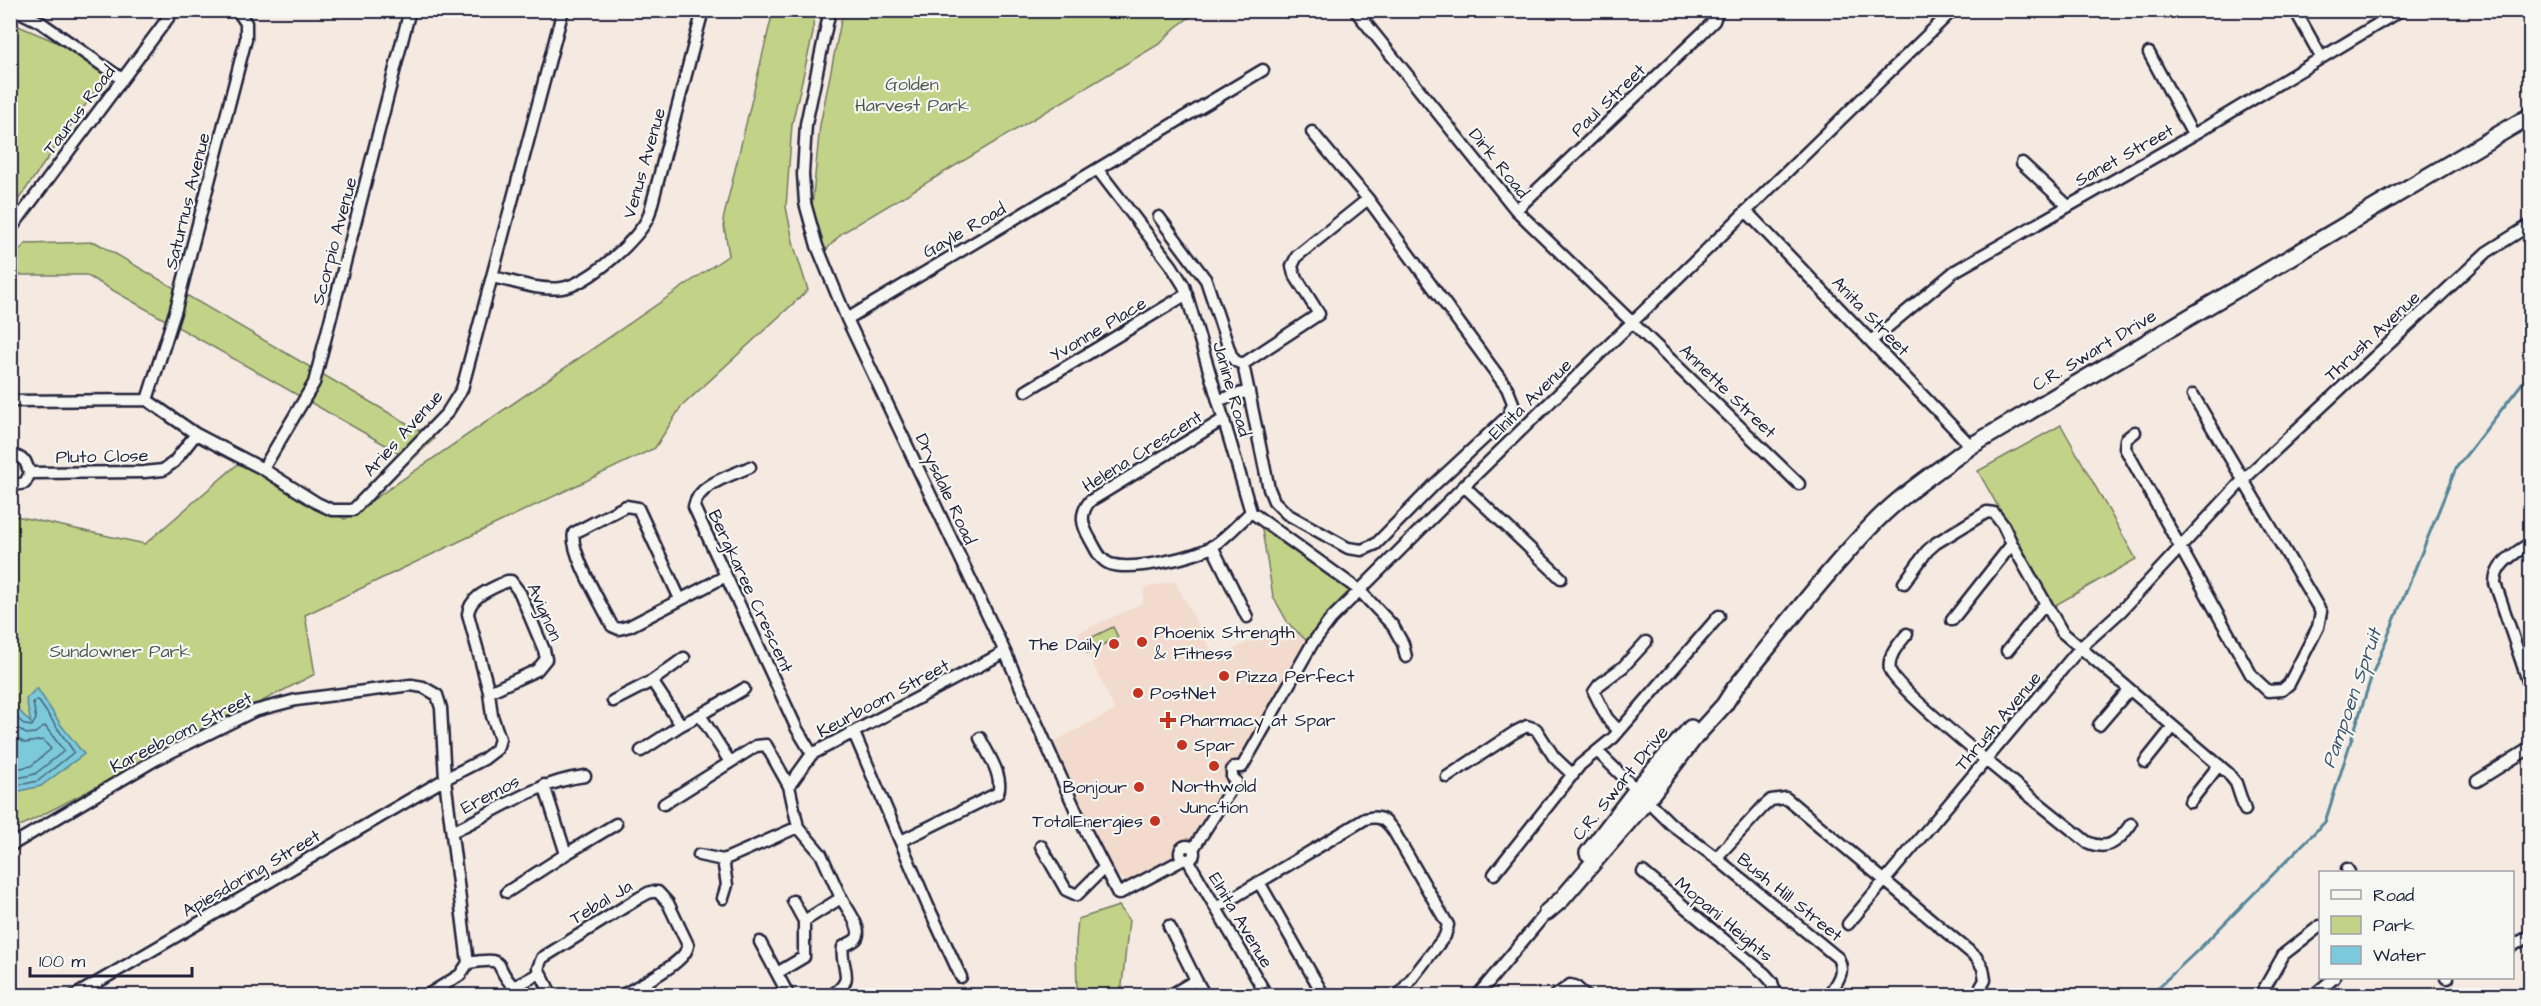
<svg xmlns="http://www.w3.org/2000/svg" width="2541" height="1006" font-family="'Architects Daughter',sans-serif">
<style>
.built{fill:#f2dbcd}
.green{fill:#c2d287;stroke:#727a61;stroke-width:1.5}
.water{fill:#7bc9da;stroke:#57869a;stroke-width:1.5}
.lines{fill:none;stroke-linecap:round;stroke-linejoin:round}
.shore{stroke:#46657b;stroke-width:1.5}
.stream{stroke:#57869a;stroke-width:3}
.street-casing{stroke:#22223b;stroke-width:15}
.secondary-casing{stroke:#22223b;stroke-width:20}
.street{stroke:#f6f6f2;stroke-width:10}
.secondary{stroke:#f6f6f2;stroke-width:15}
.poi-dot{fill:#c8321e;stroke:#f6f6f2;stroke-width:2}
.labels{text-anchor:middle;stroke-width:4.5;stroke-linejoin:round;paint-order:stroke}
.park-label{font-size:18px;fill:#525752;stroke:#f6f6f2}
.street-label{font-size:18px;fill:#22223b;stroke:#f6f6f2}
.poi-label{font-size:18px;fill:#22223b;stroke:#f6f6f2;text-anchor:start}
.water-label{font-size:20px;font-style:italic;fill:#3d546b;stroke:#f6f6f2}
</style>
<rect width="100%" height="100%" fill="#f4eae1"/>
<filter id="ink" filterUnits="userSpaceOnUse"><feTurbulence type="fractalNoise" baseFrequency=".0167" numOctaves="2"/><feDisplacementMap in="SourceGraphic" scale="12" xChannelSelector="R" yChannelSelector="G"/><feConvolveMatrix kernelMatrix="1 2 1 2 8 2 1 2 1" color-interpolation-filters="sRGB"/></filter>
<g filter="url(#ink)">
<path class="built" d="M1175,581l40,77 72,-35 22,20 -122,220 -45,25 -26,-12 -65,-133 64,-33 -37,-77 65,-30 1,-15z"/>
<path class="green" d="M773,11h41l-1,22 -21,91 -6,83 8,39 14,44 -127,117 -26,41 -350,167 10,59 -304,157v-316l134,29 94,-81 106,56 384,-264 -6,-35z
M843,11v-1l355,1 -23,17 -14,15 -319,190 -17,18 -13,-45 8,-81z
M16,25l97,41 -102,144 -1,-178z
M95,242l339,197 -22,21 -326,-185h-75l-1,-13 15,-18z
M2061,425l75,134 -82,47 -76,-135z
M1261,524l94,66 -46,53 -21,-20 -15,-27z
M1113,627l5,10 -31,16 -5,-11z
M1119,906l10,14 -8,75h-44l-1,-53 2,-23z"/>
<path class="water" d="M37,688l24,37 23,29 -43,32 -30,7v-91l20,21 -5,-24z"/>
<g class="lines">
<path class="shore" d="M10,712l15,13 7,1 4,-7 -3,-17 5,-2 36,52 -36,29 -28,6
M10,722l16,12 9,-1 10,-7 19,25 -29,23 -25,6
M10,735l15,8 18,-3 8,9 -20,17 -21,4"/>
<path class="stream" d="M2149,996l49,-46 127,-128 47,-147 84,-207 74,-95"/>
<defs>
<path id="street" d="M16,10l24,12 82,57
M830,10l-24,114 -3,50 2,29 12,43 30,73 158,333 76,170 34,66 3,6 66,-35
M1355,10l161,200 283,274
M2295,10l26,47
M2149,53l44,82
M1312,132l56,67
M2022,163l45,42
M1098,170l73,95 13,21 67,226 108,78 34,36 10,18 3,13
M1368,199l139,189 6,15 -5,13 -73,68 -59,60 -14,6 -14,-2 -61,-34 -13,-13 -5,-12 -26,-125 76,-50 -25,-40 -2,-8 5,-10z
M1516,210l185,-176 13,-13 4,-11
M1746,211l225,235
M1159,217l47,63 25,75 4,6 8,3
M10,230l164,-220
M493,277c22,5 47,14 69,11 25,-3 79,-50 87,-73l54,-205
M847,319l416,-249
M1872,340l83,-69 238,-136 208,-125
M1026,391l161,-97
M147,400l29,-91 70,-270v-16l-9,-13
M1219,400l30,-9
M10,401l137,-1 49,34 67,35 54,34 15,7h21l94,-97 15,-24 101,-379
M1224,419l-134,82c-11,13 -8,24 0,38 5,8 9,21 20,25 22,7 83,-6 103,-18 14,-9 26,-23 38,-34
M2135,432l-9,7 -1,9 127,228 16,15 14,-1 7,-6 29,-57 3,-15 -128,-217
M10,457h8l7,4 5,12 -5,10 -15,3
M750,467c-20,9 -52,17 -56,40l103,222 15,25
M263,469l51,-86 96,-373
M30,473l114,-1 19,-2 11,-8 22,-28
M1464,486l97,92
M2530,543c-14,10 -35,20 -35,40l35,104
M1212,546l35,71
M1904,583l23,-32 9,-8 51,-31 7,1 9,12 9,19 50,88 166,141 8,10 9,27
M680,599l-42,-91 -12,-2 -52,27c-5,17 26,69 35,87l3,6 7,3 11,-3 96,-50
M1952,620l60,-76
M1907,634c-8,10 -20,22 -17,36 4,20 170,150 197,172 21,10 33,-2 44,-18
M2007,651l38,-47
M652,681l32,-23
M613,701l39,-20 29,44 19,-10 30,47
M700,715l44,-26
M2099,725l30,-35
M1619,731l-12,-13 -13,-26 5,-7 24,-18 23,-25
M854,733l74,173 33,71
M641,751l40,-26
M1597,751l74,73 45,34 47,-51 8,-7 15,-2 190,159 7,11 2,12 -9,16
M2145,762l28,-35
M1242,767l70,-123 19,-25 133,-133 489,-476
M1447,777l68,-45 12,-6 9,3 18,28 19,18
M1236,781l-4,-4v-7l3,-3h7
M2477,781l53,-33
M789,786l23,-32 193,-102
M2190,802l29,-37
M664,804l92,-58 10,-1 23,41 9,41 23,27 20,44 -37,23v36l-27,16
M452,832c45,-21 84,-50 133,-56
M901,841l97,-48c6,-17 -11,-40 -18,-55
M1180 853a7 7 0 1 1 14 0a7 7 0 1 1-14 0Z
M10,846l145,-86 99,-49 42,-11 115,-15 12,2 14,8 4,13 4,71 23,184 -8,12 -34,21
M1041,846l25,44 11,5 27,-27
M1193,849l43,-68
M566,854l50,-30
M699,855l24,5 75,-33
M1716,858l122,100c8,15 -2,25 -10,38
M1188,860l79,136
M2347,869l2,3
M1643,872l122,102 7,8 4,14
M1494,874l86,-109 33,-27 106,-122
M1259,882l65,114
M507,892l59,-38 -22,-69
M723,898l4,-13 -4,-25
M793,901l11,20
M1216,908l149,-89c14,-4 20,0 28,11l55,95 -3,11 -47,60
M1848,924l232,-276 41,-37 122,-131 244,-228 43,-27
M1169,926l27,54
M760,942l29,54
M2512,946l18,-10
M468,963c43,-7 23,2 46,24l26,-14
M2446,978h2
M74,996l371,-217 39,-20 13,-10 3,-10 -8,-23 -3,-24 -21,-78c2,-19 24,-25 39,-33h4l9,12 24,57 2,9 -9,11 -48,22
M552,996l-14,-28 4,-10 97,-60 11,-6h8l10,11 20,42c-1,18 -51,41 -67,51
M830,996c29,-17 9,-28 13,-49 4,-3 10,-5 13,-8 8,-9 -10,-32 -15,-41
M871,996h9
M1169,996l27,-16 9,16
M1477,996l70,-84
M1555,996l15,-11 5,1 11,10
M2260,996l24,-42 36,-28
M2313,996l21,-18"/>
<path id="secondary" d="M1588,853l49,-64 54,-61
M1547,912l15,-13 85,-99 48,-63 29,-32 11,-17c46,-56 91,-116 142,-168 28,-28 62,-50 94,-74l559,-330"/>
</defs>
<use href="#street" class="street-casing"/>
<use href="#secondary" class="secondary-casing"/>
<use href="#street" class="street"/>
<use href="#secondary" class="secondary"/>
</g>
</g>
<g class="poi-dot">
<circle cx="1142" cy="642" r="6"/>
<circle cx="1114" cy="644" r="6"/>
<circle cx="1224" cy="676" r="6"/>
<circle cx="1138" cy="693" r="6"/>
<path d="M1165 711h6v6h6v6h-6v6h-6v-6h-6v-6h6z"/>
<circle cx="1182" cy="745" r="6"/>
<circle cx="1214" cy="766" r="6"/>
<circle cx="1139" cy="787" r="6"/>
<circle cx="1155" cy="821" r="6"/>
</g>
<g class="labels">
<g class="park-label">
<text x="912" y="90">Golden<tspan x="912" dy="21">Harvest Park</tspan></text>
<text x="120" y="657">Sundowner Park</text>
</g>
<g class="street-label">
<text transform="translate(1608 100) rotate(-44)" y="6">Paul Street</text>
<text transform="translate(79 110) rotate(-53)" y="6">Taurus Road</text>
<text transform="translate(2124 155) rotate(-29)" y="6">Sanet Street</text>
<text transform="translate(644 163) rotate(-74)" y="6">Venus Avenue</text>
<text transform="translate(1499 163) rotate(51)" y="6">Dirk Road</text>
<text transform="translate(187 201) rotate(-76)" y="6">Saturnus Avenue</text>
<text transform="translate(964 230) rotate(-30)" y="6">Gayle Road</text>
<text transform="translate(334 241) rotate(-75)" y="6">Scorpio Avenue</text>
<text transform="translate(1871 316) rotate(46)" y="6">Anita Street</text>
<text transform="translate(1098 329) rotate(-31)" y="6">Yvonne Place</text>
<text transform="translate(2372 336) rotate(-43)" y="6">Thrush Avenue</text>
<text transform="translate(2094 350) rotate(-31)" y="6">C.R. Swart Drive</text>
<text transform="translate(1232 389) rotate(74)" y="6">Janine Road</text>
<text transform="translate(1728 391) rotate(44)" y="6">Annette Street</text>
<text transform="translate(1530 399) rotate(-44)" y="6">Elnita Avenue</text>
<text transform="translate(403 433) rotate(-48)" y="6">Aries Avenue</text>
<text transform="translate(1142 451) rotate(-32)" y="6">Helena Crescent</text>
<text transform="translate(102 456) rotate(-1)" y="6">Pluto Close</text>
<text transform="translate(946 489) rotate(65)" y="6">Drysdale Road</text>
<text transform="translate(751 591) rotate(65)" y="6">Bergkaree Crescent</text>
<text transform="translate(545 612) rotate(66)" y="6">Avignon</text>
<text transform="translate(883 698) rotate(-28)" y="6">Keurboom Street</text>
<text transform="translate(1998 721) rotate(-50)" y="6">Thrush Avenue</text>
<text transform="translate(181 732) rotate(-27)" y="6">Kareeboom Street</text>
<text transform="translate(1620 783) rotate(-51)" y="6">C.R. Swart Drive</text>
<text transform="translate(490 794) rotate(-28)" y="6">Eremos</text>
<text transform="translate(251 873) rotate(-30)" y="6">Apiesdoring Street</text>
<text transform="translate(1790 897) rotate(39)" y="6">Bush Hill Street</text>
<text transform="translate(601 902) rotate(-31)" y="6">Tebal Ja</text>
<text transform="translate(1724 919) rotate(40)" y="6">Mopani Heights</text>
<text transform="translate(1241 920) rotate(59)" y="6">Elnita Avenue</text>
</g>
<g class="poi-label">
<text x="1154" y="638">Phoenix Strength<tspan x="1154" dy="21">&amp; Fitness</tspan></text>
<text x="1102" y="650" text-anchor="end">The Daily</text>
<text x="1236" y="682">Pizza Perfect</text>
<text x="1150" y="699">PostNet</text>
<text x="1180" y="726">Pharmacy at Spar</text>
<text x="1194" y="751">Spar</text>
<text x="1214" y="792" text-anchor="middle">Northwold<tspan x="1214" dy="21">Junction</tspan></text>
<text x="1127" y="793" text-anchor="end">Bonjour</text>
<text x="1143" y="827" text-anchor="end">TotalEnergies</text>
</g>
<g class="water-label">
<text transform="translate(2351 698) rotate(-71)" y="7">Pampoen Spruit</text>
</g>
</g>
<rect width="2541" height="1006" fill="none" stroke="#f6f6f2" stroke-width="36"/>
<rect x="18" y="18" width="2505" height="970" fill="none" stroke="#22223b" stroke-width="2" filter="url(#ink)"/>
<rect x="2319" y="871" width="195" height="108" fill="#f6f6f2" stroke="#a1a1a9" stroke-width="1.5"/>
<rect x="2331" y="890" width="30" height="9" fill="#f6f6f2" stroke="#a1a1a9" stroke-width="1.5"/>
<text x="2373" y="901" font-size="18" fill="#22223b">Road</text>
<rect x="2331" y="916" width="30" height="18" fill="#c2d287" stroke="#a1a1a9" stroke-width="1.5"/>
<text x="2373" y="931" font-size="18" fill="#22223b">Park</text>
<rect x="2331" y="946" width="30" height="18" fill="#7bc9da" stroke="#a1a1a9" stroke-width="1.5"/>
<text x="2373" y="961" font-size="18" fill="#22223b">Water</text>
<path d="M30 967v9h162v-9" fill="none" stroke="#22223b" stroke-width="3"/>
<text x="39" y="967" font-size="18" fill="#22223b" stroke="#f6f6f2" stroke-width="4.5" paint-order="stroke">100 m</text>
</svg>
